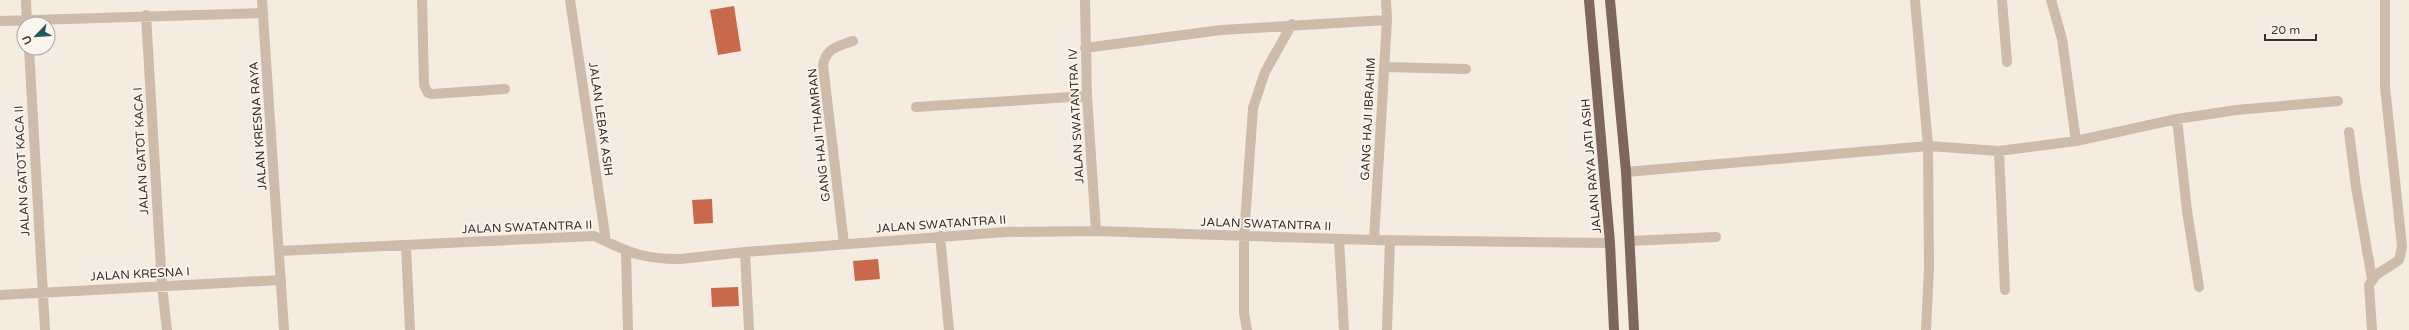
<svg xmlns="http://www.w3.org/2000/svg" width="2409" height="330" font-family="'Varela Round',sans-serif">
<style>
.building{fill:#c8694b}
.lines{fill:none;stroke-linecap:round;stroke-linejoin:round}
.minor{stroke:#cdbbac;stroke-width:10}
.major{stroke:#7d675c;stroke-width:10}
.labels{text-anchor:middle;stroke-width:3.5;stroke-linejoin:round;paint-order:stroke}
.street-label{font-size:12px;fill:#3b302b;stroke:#fbf5ee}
</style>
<rect width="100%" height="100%" fill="#f4ebe1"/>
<path class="building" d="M734,6l7,45 -23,4 -8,-45z
M712,199l1,24 -19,1 -2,-24z
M878,259l2,20 -25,2 -2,-20z
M738,287l1,19 -27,1 -1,-19z"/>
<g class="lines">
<path class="minor" d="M26,0l1,24
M262,0l22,330
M422,0l2,85 4,8 4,1 73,-5
M570,0l36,241
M1085,0l2,96 9,135
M1915,0l13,146 1,122 -3,62
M2002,0l5,62
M2051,0l11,39 14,102
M146,15l16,271 5,44
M0,21l263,-8
M29,48l16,282
M1085,48l136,-18 166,-10
M1384,67l82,2
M916,107l171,-11
M2177,119l10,92 12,76
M2349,132l7,55 16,92
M1999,151l6,139
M1626,172l302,-26 71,5 77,-10 101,-22 59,-9 102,-9
M940,236l9,94
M1339,239l5,91
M1374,240l13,-220 -1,-20
M1630,241l86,-4
M844,244l-21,-179c3,-17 15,-19 30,-24
M406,246l4,84
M279,251l315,-15c35,16 46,23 86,23l65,-7 260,-20 91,-1 278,9 236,3
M626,252l2,78
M745,252l4,78
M0,295l281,-15
M1247,330l-3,-17v-76l9,-129 12,-36 27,-48
M1387,330l3,-90
M2372,330l-3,-45 7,-10 23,-15 3,-14 -17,-159v-87"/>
<path class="major" d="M1589,0l21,243 4,87
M1610,0l16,172 8,158"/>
</g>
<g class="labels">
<g class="street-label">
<text transform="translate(1076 116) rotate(-93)" y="4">JALAN SWATANTRA IV</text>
<text transform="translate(601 119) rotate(82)" y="4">JALAN LEBAK ASIH</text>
<text transform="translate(1368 119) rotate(-87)" y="4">GANG HAJI IBRAHIM</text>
<text transform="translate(258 126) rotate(-94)" y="4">JALAN KRESNA RAYA</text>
<text transform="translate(819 135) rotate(-96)" y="4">GANG HAJI THAMRAN</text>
<text transform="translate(141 151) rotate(-93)" y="4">JALAN GATOT KACA I</text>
<text transform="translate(1591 166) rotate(-95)" y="4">JALAN RAYA JATI ASIH</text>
<text transform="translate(22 171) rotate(-93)" y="4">JALAN GATOT KACA II</text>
<text transform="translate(941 224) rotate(-4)" y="4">JALAN SWATANTRA II</text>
<text transform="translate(1266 224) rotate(2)" y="4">JALAN SWATANTRA II</text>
<text transform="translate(527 227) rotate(-2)" y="4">JALAN SWATANTRA II</text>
<text transform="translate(140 274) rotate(-3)" y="4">JALAN KRESNA I</text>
</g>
</g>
<g transform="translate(36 36) rotate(245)"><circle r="19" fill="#fbf5ee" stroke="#aea6a0"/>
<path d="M0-3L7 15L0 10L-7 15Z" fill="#1f5a5e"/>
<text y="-6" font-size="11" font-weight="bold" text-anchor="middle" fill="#3b302b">U</text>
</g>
<path d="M2265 34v6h51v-6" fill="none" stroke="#3b302b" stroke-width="2"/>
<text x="2271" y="34" font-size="12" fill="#3b302b" stroke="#fbf5ee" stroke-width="3" paint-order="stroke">20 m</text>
</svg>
